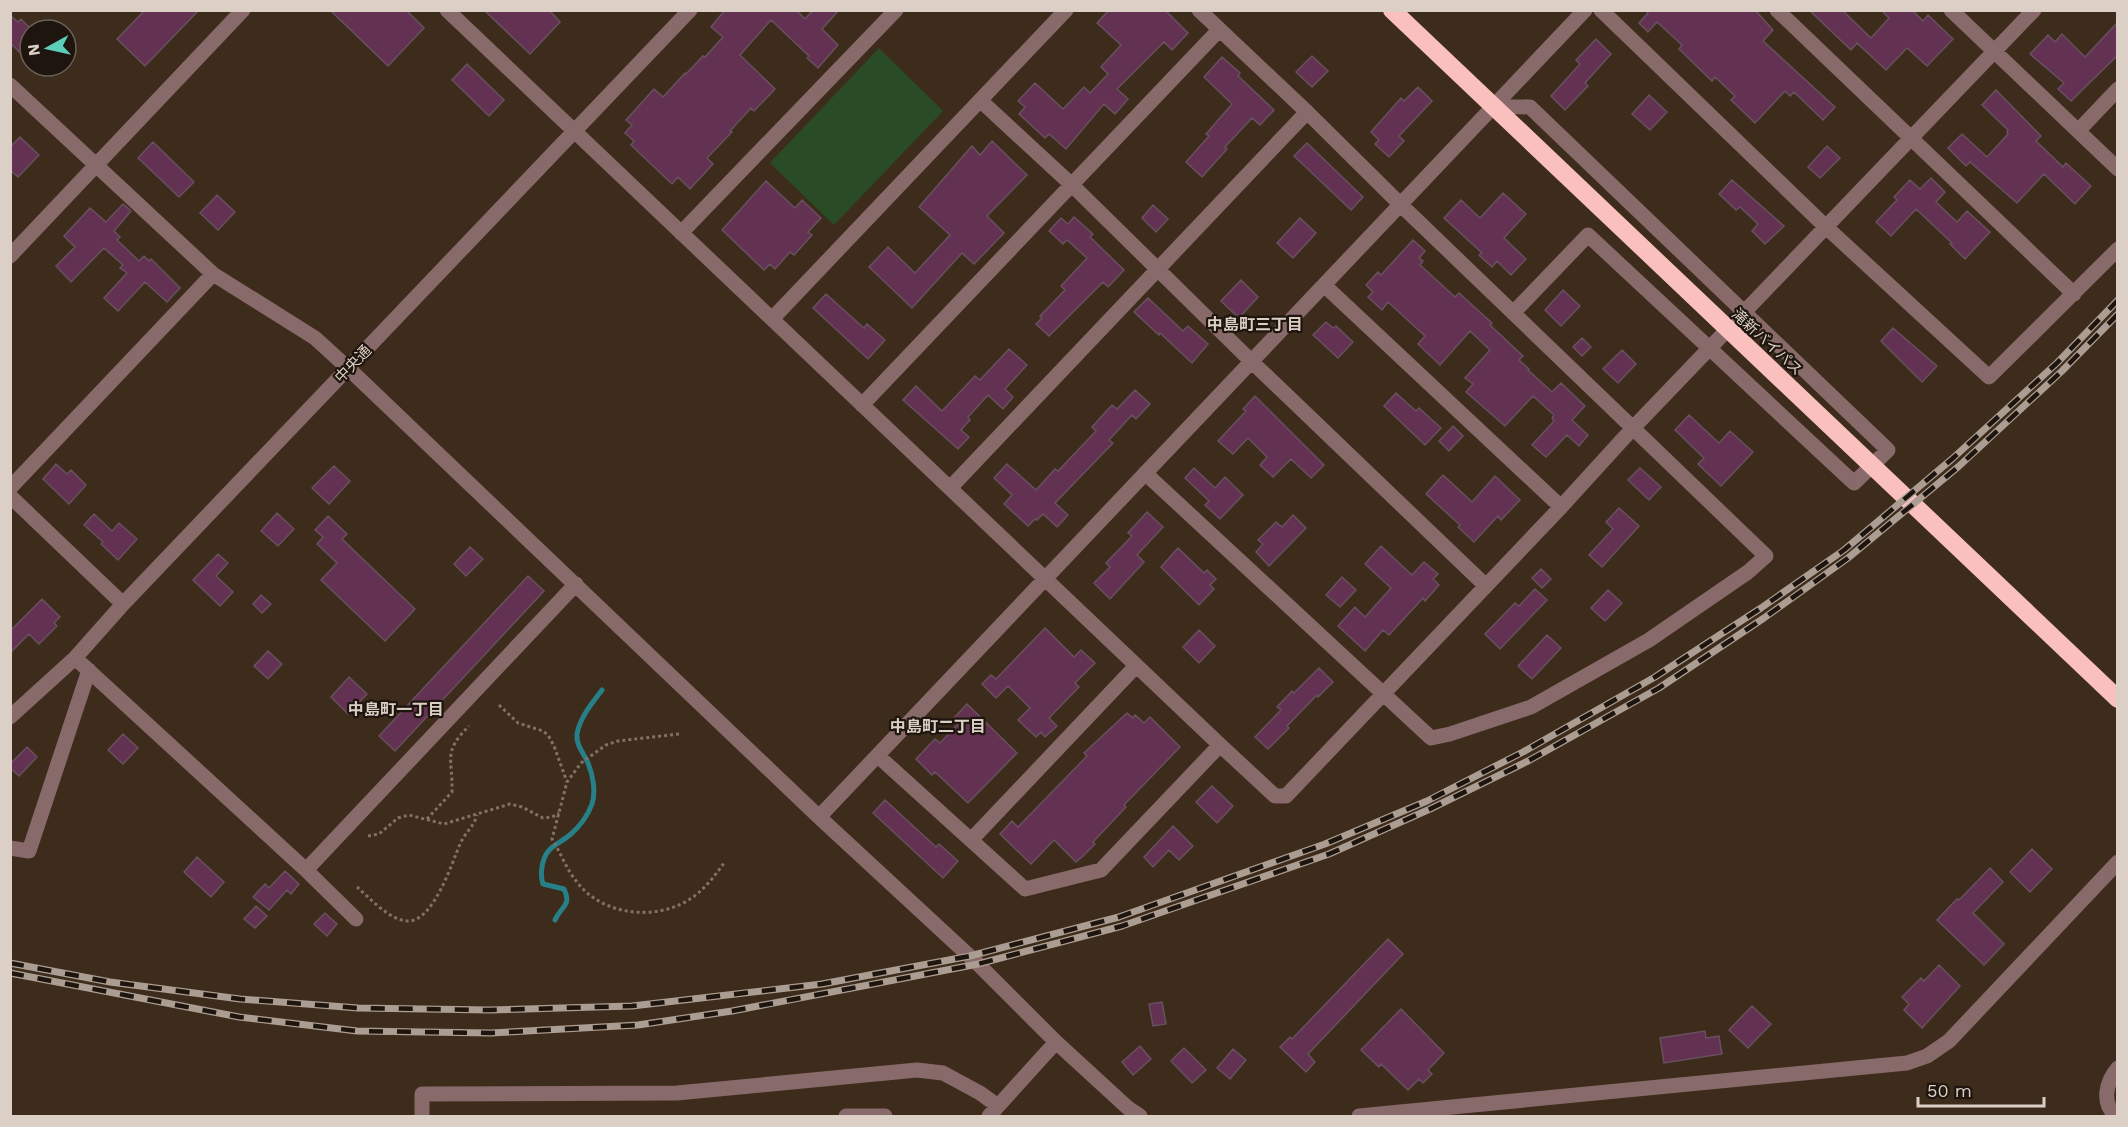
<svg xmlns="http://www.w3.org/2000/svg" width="2128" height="1127" font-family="'Work Sans','Noto Sans JP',sans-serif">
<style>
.green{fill:#294c26}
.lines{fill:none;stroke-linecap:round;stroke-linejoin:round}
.stream{stroke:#277f88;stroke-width:5}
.building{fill:#633252;stroke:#68515f;stroke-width:1.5}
.path{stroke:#827265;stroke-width:3;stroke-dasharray:3 3;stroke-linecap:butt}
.minor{stroke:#876a69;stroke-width:15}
.highway{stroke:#f9c0be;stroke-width:18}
.rail-casing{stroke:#ab9d92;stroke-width:7}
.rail{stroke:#1e150e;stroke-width:4.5;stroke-dasharray:14;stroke-linecap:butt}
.labels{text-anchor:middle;stroke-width:4.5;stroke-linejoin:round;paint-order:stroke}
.street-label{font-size:15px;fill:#dcd0c6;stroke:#1e150e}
.neighbourhood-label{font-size:16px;font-weight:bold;fill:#dcd0c6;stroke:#1e150e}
</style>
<rect width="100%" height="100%" fill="#3d2b1b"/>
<path class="green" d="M879,48l64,63 -109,114 -64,-62z"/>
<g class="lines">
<path class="stream" d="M555,920c6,-14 17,-14 9,-31l-21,-5c-2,-6 -2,-11 -1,-17 3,-21 15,-21 29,-33 9,-8 17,-19 21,-30 4,-12 1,-29 -4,-41 -4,-10 -12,-17 -11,-29 3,-17 16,-32 25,-44"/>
</g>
<path class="building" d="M145,10h54l-54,56 -28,-27z
M330,10h76l18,18 -36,38z
M484,10h65l11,12 -30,32z
M725,10h71l9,9 8,-9h26l-17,19 16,16 -20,23 -11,-10 2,-2 -38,-36 -31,35 35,34 -21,22 -3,-3 -21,23 2,1 -25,26 6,6 -23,25 -12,-12 -6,7 -41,-39 3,-4 -9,-8 7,-8 -6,-5 28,-31 9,8 22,-24 1,1 17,-18 2,1 18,-20 -12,-10z
M1109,10h56l23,23 -16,17 -8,-8 -47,47 11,10 -13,15 -11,-10 -38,45 -17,-15 -4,4 -26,-24 6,-7 -7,-6 17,-18 28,26 21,-22 6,6 18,-19 -7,-7 20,-22 -24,-22z
M1645,10h110l18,20 -10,11 72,66 -12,13 -29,-28 -4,4 -5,-5 -30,32 -24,-23 4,-4 -20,-19 -3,4 -33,-32 3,-4 -25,-23 -9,10 -9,-9 9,-10z
M1809,10h33l29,28 18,-20 -8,-8h31l11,11 5,-6 25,24 -26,27 -20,-18 -21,22 -29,-27 -6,7z
M10,15l8,7 3,-3 9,9v34l-20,-19z
M2118,22v33l-47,46 -13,-12 6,-6 -34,-29 18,-19 7,7 7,-8 23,23z
M1596,39l15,15 -26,29 3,3 -23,24 -14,-14 29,-32 -4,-4z
M1312,56l16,15 -16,16 -16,-15z
M1222,57l18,16 -2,3 36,34 -14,15 -8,-7 -27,29 2,2 -25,28 -16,-15 23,-26 -3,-2 26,-30 -28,-27z
M467,64l37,36 -15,16 -37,-36z
M1418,87l14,14 -33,35 5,5 -15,16 -14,-13 4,-4 -8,-8 30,-34 3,3z
M1996,90l45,46 -5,5 27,26 3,-4 25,23 -16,18 -31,-30 -27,29 -47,-41 -4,4 -18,-18 14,-14 25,23 21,-23 -1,-2 1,-2 -26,-25z
M1649,95l18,17 -17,18 -18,-16z
M20,137l19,18 -21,22 -8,-7v-23z
M992,141l35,34 -40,41 17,17 -30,31 -12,-11 -50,55 -43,-41 19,-20 27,26 35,-38 -31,-28 53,-61 8,9z
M153,142l41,40 -15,15 -41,-39z
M1307,143l56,54 -12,13 -57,-54z
M1827,146l13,12 -20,20 -12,-11z
M1931,178l14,14 -9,10 21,20 10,-11 23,21 -25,27 -15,-15 2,-1 -36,-34 -25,27 -15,-14 21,-22 -3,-3 16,-17 10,9z
M1732,180l52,46 -19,18 -13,-13 6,-7 -18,-17 -4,3 -17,-16z
M766,181l29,27 7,-8 19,18 -13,14 4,3 -18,20 -4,-3 -15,17 -5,-5 -6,6 -42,-40z
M1503,193l23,21 -22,24 22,21 -15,16 -14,-14 -5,6 -13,-12 3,-2 -38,-35 17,-18 19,18z
M217,195l18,17 -17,18 -18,-17z
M123,204l8,7 -17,20 6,6 -3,3 22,21 5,-5 5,5 2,-2 29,29 -13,14 -22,-20 -27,29 -14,-13 23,-25 -7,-5 3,-3 -19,-17 -33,34 -15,-16 19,-19 -11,-11 26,-28 16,14z
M1153,205l15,14 -12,13 -14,-14z
M1074,217l19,17 -3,3 34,33 -16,17 -5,-5 -54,54 -13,-12 6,-6 -2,-2 25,-26 -4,-4 26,-28 -20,-18 -4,4 -14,-13 12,-13 7,6z
M1300,218l16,15 -23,25 -16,-15z
M1413,240l12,11 -6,7 4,3 -3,4 35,32 4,-4 33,30 -2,2 33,31 -4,4 10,9 -1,1 24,22 9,-9 24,23 -13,14 16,15 -9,11 -12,-11 -21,22 -14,-12 22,-24 -2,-3 2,-3 -21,-19 -28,30 -39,-34 7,-8 -8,-6 25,-28 -20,-19 -30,34 -22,-21 7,-8 -37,-34 -6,8 -14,-13 5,-5 -7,-7 12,-13 3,3z
M1241,280l17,17 -19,21 -18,-17z
M1563,290l17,16 -19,20 -16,-16z
M826,294l38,34 3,-4 18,16 -17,19 -55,-51z
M1148,298l35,33 5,-5 20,18 -16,19 -32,-30 -1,2 -25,-23z
M1326,322l7,6 3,-2 17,16 -15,16 -25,-23z
M1893,328l44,38 -15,16 -41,-41z
M1582,338l9,9 -9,9 -9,-9z
M1009,349l18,16 -22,24 8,8 -10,12 -15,-14 -20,22 2,3 -9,10 8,7 -11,12 -55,-49 13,-14 26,25 33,-35 5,4z
M1622,350l14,14 -18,19 -15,-14z
M1135,390l15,14 -14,15 -4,-4 -23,25 4,3 -58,60 13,12 -11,12 -14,-13 -6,6 -2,-1 -7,7 -24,-22 8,-9 -18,-17 13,-14 29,26 19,-21 3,2 38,-40 -4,-4 20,-22 5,4z
M1396,393l20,18 3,-3 22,20 -16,17 -41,-39z
M1255,396l69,69 -13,13 -20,-19 -18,18 -13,-12 7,-8 -19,-19 -15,16 -15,-13 28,-30 -3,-2z
M1689,415l30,28 11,-12 23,21 -32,34 -23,-22 6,-6 -29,-28z
M1453,426l10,10 -14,15 -10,-10z
M56,464l11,10 4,-4 15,15 -17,19 -26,-25z
M334,466l16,15 -21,23 -17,-16z
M1194,468l21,20 10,-11 18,18 -23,24 -15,-14 4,-4 -24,-23z
M1640,468l21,19 -12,13 -21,-20z
M1443,475l29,27 23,-26 25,24 -19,20 -3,-4 -24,26 -16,-15 2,-2 -34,-31z
M1619,508l20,18 -37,41 -13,-12 24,-26 -7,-7z
M1147,512l16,15 -26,28 7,7 -34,37 -16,-16 16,-16 -4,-4 26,-27 -4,-3z
M277,513l17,16 -16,17 -17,-15z
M94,514l18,17 7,-8 18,16 -19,21 -17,-16 2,-2 -19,-17z
M1293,515l13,13 -37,38 -13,-14 7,-8 -5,-4 18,-18 6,5z
M328,516l19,18 -5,5 73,70 -30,32 -64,-61 16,-17 -20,-19 6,-7 -8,-7z
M1381,546l31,29 12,-13 14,12 -5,5 6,6 -14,16 -2,-3 -34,37 -6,-5 -18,21 -27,-25 17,-19 10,10 26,-29 -26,-24z
M470,547l13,12 -17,17 -12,-12z
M1178,548l26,25 3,-3 9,9 -6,6 4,4 -15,16 -38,-38z
M218,554l10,9 -12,13 17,16 -13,14 -27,-26z
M1541,569l10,10 -9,9 -10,-10z
M528,576l16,15 -149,160 -16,-15z
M1342,577l14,13 -16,17 -14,-12z
M1535,589l12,11 -47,49 -15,-15 30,-31 4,3z
M1608,590l14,13 -17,18 -14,-13z
M261,595l10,9 -9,9 -9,-9z
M42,599l18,18 -6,6 3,3 -18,18 -10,-10 -19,19v-22z
M1045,628l29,29 7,-7 14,13 -20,20 4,4 -30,31 8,8 -12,11 -4,-5 -5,5 -18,-17 12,-12 -22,-22 -12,12 -14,-14 9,-9 5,4z
M1199,630l16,16 -16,17 -16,-16z
M1547,635l14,13 -29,31 -14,-13z
M268,651l14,13 -14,15 -14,-13z
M1319,668l14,14 -15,15 -1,-2 -30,31 2,2 -21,21 -13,-12 26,-27 -4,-3 15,-16 2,2z
M349,677l18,17 -19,20 -17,-17z
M967,704l50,49 -49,50 -33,-31 -3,3 -16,-16 19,-20 5,4 19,-20 -5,-5z
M1127,713l6,5 2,-3 9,8 6,-6 30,30 -56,58 2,2 -33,35 2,2 -12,12 -7,6 -22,-22 -23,24 -31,-30 12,-13 6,6 69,-71 -3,-3z
M123,734l15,14 -15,16 -15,-14z
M27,747l10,10 -18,19 -9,-8v-4z
M1212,786l21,20 -16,17 -21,-21z
M885,800l51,47 3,-3 19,17 -15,17 -70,-65z
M1173,826l20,20 -14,14 -10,-10 -16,17 -9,-10z
M2032,849l20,20 -22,23 -20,-20z
M197,857l27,25 -13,15 -27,-25z
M1990,868l13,14 -30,31 31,31 -20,21 -47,-45 20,-21 2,1z
M285,871l14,13 -8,10 -4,-4 -18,20 -16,-13 12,-13 4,4z
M256,906l11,10 -12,12 -11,-9z
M325,913l12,11 -10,12 -13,-12z
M1388,939l15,15 -95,100 7,8 -9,10 -26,-25 10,-10 2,2z
M1939,965l21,21 -38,42 -18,-18 5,-6 -7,-7 19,-19 3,3z
M1162,1002l4,22 -13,2 -4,-22z
M1752,1006l19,18 -23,24 -19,-18z
M1401,1009l43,44 -16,17 4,4 -9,9 -4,-4 -11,11 -27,-26 -2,3 -18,-17z
M1705,1031l1,7 13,-2 3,18 -58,9 -4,-25z
M1140,1046l11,13 -18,16 -11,-13z
M1184,1048l22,22 -14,13 -21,-22z
M1233,1049l13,11 -16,19 -13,-11z"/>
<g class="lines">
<path class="path" d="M499,705l19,18 25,8 5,4 6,11 13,36
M679,734l-61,7 -12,4 -25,18 -14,19 -15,57c9,14 14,30 25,43 27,36 86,40 120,12 11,-9 19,-20 27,-31
M427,819l25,-27c1,-34 -10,-39 17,-66
M368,836l11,-2 19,-16 11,-3 35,9 66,-20 12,3 21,11 9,-1 7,-4
M357,887c14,12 31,32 50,34 26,2 45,-58 53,-77 5,-11 14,-18 17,-29"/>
<path class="minor" d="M447,10l773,735 55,51h11l275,-289 72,-79 401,-418
M1601,10l225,217 163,150 129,-128
M1777,10l297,284
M1951,10l167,159
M10,85l203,189 102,64 34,31 470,448 159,147 78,78 72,66 12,8
M981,101l92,85 178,175 235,225
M1495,106l35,1 358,343 -34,33 -266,-248 -75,78
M2078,131l40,-42
M681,233l215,-223
M10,256l233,-246
M1324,285l237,222
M772,319l294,-309
M862,405l357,-375
M1145,473l286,265 19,-4 81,-27 118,-67 99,-68 18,-16 -365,-351 -94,-93 -108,-102
M10,488l203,-214
M950,488l357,-376
M10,496l113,108
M75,658l231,212 50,49
M10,717l65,-59 48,-54 567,-594
M878,756l147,133 76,-19 119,-125
M819,817l766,-807
M971,840l165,-174
M10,848l19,3 60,-181
M306,870l270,-286
M422,1116v-22l255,-1 240,-23 26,3 37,20 18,13
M846,1116h39
M989,1116l67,-74
M1359,1116l548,-53 20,-7 22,-15 169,-179
M2116,1116c-15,-13 -10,-34 2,-48"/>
<path class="highway" d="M1392,10l726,689"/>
<defs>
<path id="rail" d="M10,963l100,19 130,17 118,9 132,2 142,-4 190,-22 148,-28 149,-39 206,-73 102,-43 96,-49 132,-75 106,-69 83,-58 108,-91 105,-96 61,-63
M10,973l229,44 118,14 134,2 147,-8 94,-14 246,-47 144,-38 207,-72 101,-45 98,-48 131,-73 105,-70 84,-60 110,-91 104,-96 56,-57"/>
</defs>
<use href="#rail" class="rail-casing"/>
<use href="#rail" class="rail"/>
</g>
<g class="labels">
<g class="street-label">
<text transform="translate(1767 342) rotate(43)" y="5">滝新バイパス</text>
<text transform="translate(353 364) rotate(-46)" y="5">中央通</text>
</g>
<g class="neighbourhood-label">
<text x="1255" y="330">中島町三丁目</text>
<text x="396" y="715">中島町一丁目</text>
<text x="938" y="732">中島町二丁目</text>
</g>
</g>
<rect width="2128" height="1127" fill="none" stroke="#dcd0c6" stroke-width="24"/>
<g transform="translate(48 48) rotate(262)"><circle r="28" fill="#1e150e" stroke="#6a6058" stroke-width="1.5"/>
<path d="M0-4.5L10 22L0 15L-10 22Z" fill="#5cceba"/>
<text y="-9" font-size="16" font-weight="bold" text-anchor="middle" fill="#dcd0c6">N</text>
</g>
<path d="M1918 1097v9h126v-9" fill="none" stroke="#dcd0c6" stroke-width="3"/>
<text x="1927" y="1097" font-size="18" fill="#dcd0c6" stroke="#1e150e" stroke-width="4.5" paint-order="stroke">50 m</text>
</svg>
